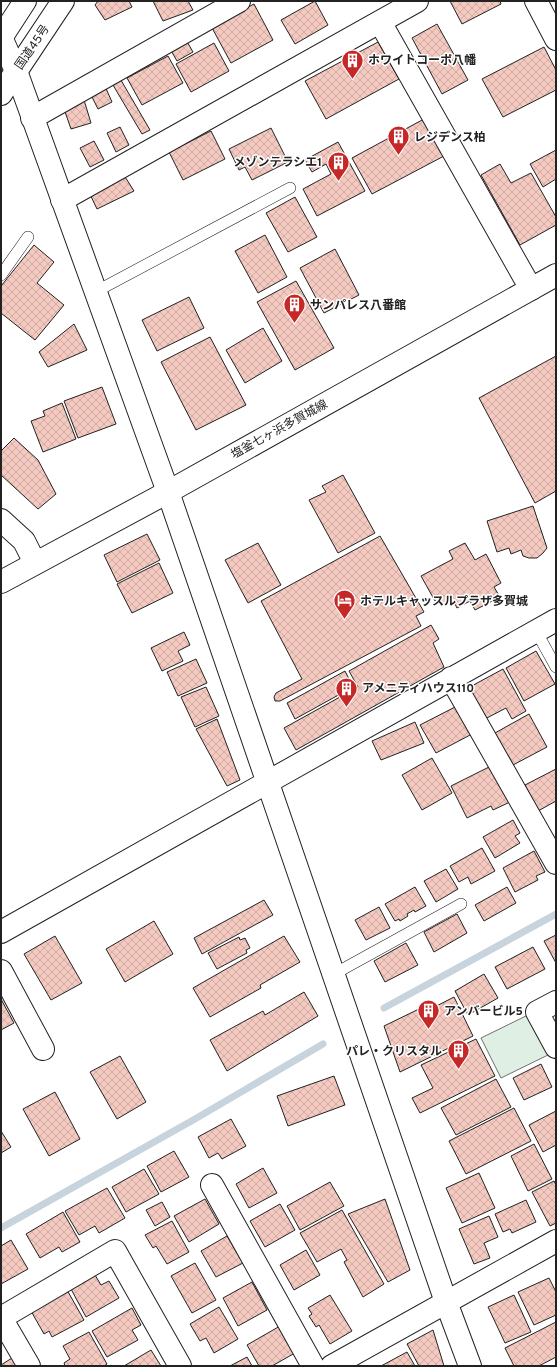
<svg xmlns="http://www.w3.org/2000/svg" width="557" height="1367" font-family="Overpass,'Noto Sans JP',sans-serif">
<style>
.green{fill:#e0efe3;stroke:#6f6f6f}
.lines{fill:none;stroke-linecap:round;stroke-linejoin:round}
.stream{stroke:#c7d3dd;stroke-width:7}
.building{fill:url(#building-cross-hatch);stroke:#222}
.service-casing{stroke:#222;stroke-width:12}
.minor-casing{stroke:#222;stroke-width:24}
.tertiary-casing{stroke:#222;stroke-width:24}
.secondary-casing{stroke:#222;stroke-width:24}
.primary-casing{stroke:#222;stroke-width:24}
.trunk-casing{stroke:#222;stroke-width:24}
.service{stroke:#fff;stroke-width:11}
.minor{stroke:#fff;stroke-width:22}
.tertiary{stroke:#fff;stroke-width:22}
.secondary{stroke:#fff;stroke-width:22}
.primary{stroke:#fff;stroke-width:22}
.trunk{stroke:#fff;stroke-width:22}
.labels{text-anchor:middle;stroke-width:3;stroke-linejoin:round;paint-order:stroke}
.street-label{font-size:12px;fill:#222;stroke:#fff}
.poi-label{font-size:12px;font-weight:bold;fill:#222;stroke:#fff;text-anchor:start}
</style>
<defs>
<pattern id="building-cross-hatch" width="8" height="8" patternUnits="userSpaceOnUse"><rect width="8" height="8" fill="#f3c9c0"/><path d="M0 0l8 8M0 8l8-8" fill="none" stroke="#d0aca5"/></pattern>
</defs>
<rect width="100%" height="100%" fill="#fff"/>
<path class="green" d="M528,1015l20,40 -47,23 -20,-40z"/>
<g class="lines">
<path class="stream" d="M384,1008l172,-94
M1,1228l194,-109 128,-75"/>
</g>
<path class="building" d="M98,1h31l3,6 -27,13 -10,-15z
M153,1h35l5,9 -30,11z
M315,1l13,24 -33,19 -14,-24z
M450,1h50l1,3 -39,20z
M254,4l19,36 -42,23 -20,-37z
M437,24l31,56 -26,14 -30,-56z
M185,38l8,14 -16,9 -8,-14z
M378,42l21,37 -73,40 -21,-38z
M214,43l15,28 -38,21 -15,-28z
M544,47l12,23v20l-53,27 -21,-38z
M168,56l15,27 -41,22 -15,-27z
M118,75l32,55 -8,4 -32,-54z
M104,84l8,18 -14,7 -9,-18z
M84,100l7,23 -20,6 -8,-23z
M424,119l20,37 -72,38 -20,-36z
M120,127l9,18 -13,7 -9,-19z
M271,128l17,34 -36,18 -7,-13 -6,3 -10,-21z
M211,131l14,28 -42,21 -14,-28z
M94,141l10,19 -14,7 -10,-19z
M338,142l27,49 -48,25 -14,-27 28,-15 -5,-10 -14,8 -7,-12z
M556,150v29l-13,8 -13,-23z
M500,164l11,19 20,-10 25,44v8l-36,20 -39,-70z
M122,172l12,19 -37,18 -9,-19z
M295,197l22,40 -29,15 -22,-39z
M265,235l22,42 -29,16 -23,-42z
M34,245l20,17 -17,21 27,22 -29,35 -34,-27v-27z
M335,249l24,46 -35,18 -24,-45z
M296,281l38,67 -39,22 -38,-68z
M189,297l15,31 -47,23 -15,-31z
M74,324l13,26 -39,17 -9,-15z
M263,328l19,33 -37,22 -19,-33z
M210,337l36,68 -50,25 -35,-68z
M556,356v135l-21,12 -56,-105z
M102,387l14,37 -38,14 -14,-37z
M62,403l14,36 -33,13 -12,-31 14,-5 -2,-5z
M14,438l24,22 18,34 -18,15 -37,-34v-24z
M343,475l32,58 -37,20 -29,-53 17,-8 -4,-6z
M533,506l14,42 -4,5 -6,5h-8l-6,-2 -2,-6 -10,4 -2,-6 -12,4 -10,-31z
M147,534l13,26 -43,22 -13,-27z
M380,536l44,76 -8,4 5,10 -141,75h-5l-1,-4 2,-4 26,-14 -41,-78z
M258,543l23,42 -33,18 -23,-43z
M465,543l10,17 11,-6 15,29 -7,4 6,10 -25,13 -5,-9 -13,7 -4,-8 -10,5 -3,-6 -5,2 -14,-25 32,-17 -4,-8z
M159,563l14,30 -41,20 -15,-29z
M431,625l8,14 -6,4 11,24 -148,83 -12,-22 74,-41 -9,-16z
M184,632l6,13 -12,6 5,10 -21,10 -11,-23z
M536,651l19,33 -31,17 -18,-33z
M196,659l11,24 -29,13 -11,-24z
M503,669l23,42 -14,8 -6,-11 -21,11 -17,-31z
M345,671l8,16 -58,32 -8,-16z
M206,687l13,29 -24,11 -14,-30z
M457,706l15,28 -36,19 -16,-28z
M529,714l18,33 -34,18 -18,-32z
M217,719l23,61 -13,6 -31,-57z
M415,722l9,21 -43,17 -9,-19z
M432,758l20,35 -30,17 -20,-35z
M491,766l19,36 -17,8 -2,-4 -24,12 -16,-32z
M556,769v32l-18,10 -13,-26z
M513,820l7,13 -5,3 5,7 -25,15 -12,-21z
M482,848l13,23 -24,13 -3,-7 -9,5 -9,-16z
M534,851l11,21 -9,4 2,4 -23,12 -12,-24z
M446,869l12,20 -22,13 -12,-21z
M415,887l11,19 -11,6 -1,-2 -7,4 1,2 -8,5 -1,-2 -4,2 -10,-17z
M507,887l9,16 -32,18 -9,-16z
M264,900l9,15 -71,39 -8,-16z
M379,907l11,21 -24,12 -11,-20z
M457,914l10,19 -33,19 -10,-20z
M154,921l19,33 -48,28 -19,-33z
M556,935v28l-12,-22z
M55,936l27,47 -31,17 -27,-46z
M284,936l16,26 -40,23 1,3 -51,29 -17,-29z
M239,937l1,3 5,-2 5,10 -4,2 1,3 -30,16 -9,-16z
M406,943l12,22 -33,17 -11,-21z
M533,947l12,22 -38,20 -12,-22z
M484,974l14,24 -30,17 -13,-24z
M304,992l14,24 -91,55 -17,-31 53,-29 2,4z
M454,997l19,39 -73,36 -16,-46 35,-17 2,5z
M1,999l13,24 -13,7z
M476,1039l19,37 -75,37 -8,-15 21,-10 -12,-23z
M120,1056l26,46 -29,17 -27,-47z
M541,1064l11,23 -28,13 -11,-22z
M334,1076l11,29 -57,21 -11,-30z
M496,1079l15,28 -55,28 -15,-27z
M55,1092l25,47 -31,17 -26,-47z
M514,1108l17,33 -65,33 -17,-33z
M556,1111v34l-13,7 -14,-27z
M231,1119l15,27 -24,13 -4,-6 -9,5 -11,-21z
M1,1131l10,16 -10,6z
M534,1144l18,35 -24,12 -17,-35z
M174,1151l15,26 -28,15 -14,-26z
M263,1168l14,25 -28,15 -13,-24z
M144,1169l15,25 -33,18 -14,-25z
M479,1173l16,35 -33,15 -16,-35z
M554,1181l2,4v38l-6,3 -18,-34z
M330,1182l14,24 -44,24 -13,-24z
M107,1188l18,30 -26,15 -4,-7 -16,9 -14,-24z
M205,1199l14,25 -30,18 -15,-26z
M385,1199l25,71 -22,12 -40,-68z
M526,1200l10,22 -24,11 -2,-4 -7,3 -8,-18z
M162,1202l8,15 -15,9 -9,-16z
M280,1204l15,26 -30,17 -15,-26z
M342,1210l42,74 -21,13 -19,-35 3,-2 -6,-11 -24,13 -17,-29z
M63,1212l17,30 -18,10 -3,-5 -19,11 -14,-24z
M489,1216l9,21 -14,6 6,15 -16,6 -15,-35z
M172,1221l17,31 -22,12 -11,-18 -3,2 -8,-13z
M227,1236l16,27 -27,14 -15,-26z
M11,1240l17,29 -27,15v-38z
M306,1250l14,25 -26,15 -14,-25z
M195,1263l21,37 -24,13 -21,-37z
M95,1275l6,10 8,-4 10,17 -33,19 -15,-28z
M549,1278l7,14v23l-22,10 -16,-33z
M252,1282l15,28 -29,16 -15,-28z
M67,1290l17,30 -32,17 -3,-6 -5,3 -13,-23z
M330,1295l22,36 -22,13 -11,-19 -3,2 -7,-11 3,-2 -4,-6z
M514,1295l17,37 -26,11 -17,-36z
M219,1307l19,32 -24,14 -8,-15 -6,3 -10,-17z
M132,1308l9,17 -9,5 6,10 -31,17 -15,-26z
M556,1322v35l-17,9h-25l-9,-18z
M280,1326l15,27 -23,13h-13l-12,-21z
M433,1330l11,36h-25l-12,-22z
M89,1332l18,32 -3,2h-39l-1,-3 6,-4 -7,-13z
M151,1350l10,16h-37z
M407,1352l8,14h-34z
M247,1357l5,9h-22z
M12,1358l5,8h-16v-1z"/>
<g class="lines">
<defs>
<path id="service" d="M1,275l27,-38
M95,292l195,-104
M536,631l20,36
M334,974l127,-70"/>
<path id="minor" d="M536,1l20,38
M380,22l151,267
M32,118l207,-117
M62,200l355,-199
M1,520l23,21 11,22
M451,678l105,185
M1,932l555,-312
M1,971l42,78
M556,1002l-19,10 19,35
M212,1185l101,181
M29,1366l-28,-48 114,-67 65,115
M332,1366l224,-125"/>
<path id="tertiary" d="M16,71l152,421 278,810 24,64"/>
<path id="secondary" d="M1,37l15,34"/>
<path id="primary" d="M1,582l167,-90 388,-217"/>
<path id="trunk" d="M1,38l24,-37
M1,94l62,-93"/>
</defs>
<use href="#service" class="service-casing"/>
<use href="#minor" class="minor-casing"/>
<use href="#tertiary" class="tertiary-casing"/>
<use href="#secondary" class="secondary-casing"/>
<use href="#primary" class="primary-casing"/>
<use href="#trunk" class="trunk-casing"/>
<use href="#service" class="service"/>
<use href="#minor" class="minor"/>
<use href="#tertiary" class="tertiary"/>
<use href="#secondary" class="secondary"/>
<use href="#primary" class="primary"/>
<use href="#trunk" class="trunk"/>
</g>
<defs>
<symbol id="building-pin" viewBox="-11 -11 22 30"><path d="M0 17L-7.5 6A9.5 9.5 0 1 1 7.5 6Z" fill="#c62828" stroke="#fff"/><path d="M-4-6H4V6H1V3H-1V6H-4ZM-2.5-4.3h1.7v1.8h-1.7ZM.8-4.3h1.7v1.8H.8ZM-2.5-1h1.7V.8h-1.7ZM.8-1h1.7V.8H.8Z" fill="#fff"/></symbol>
<symbol id="hotel-pin" viewBox="-11 -11 22 30"><path d="M0 17L-7.5 6A9.5 9.5 0 1 1 7.5 6Z" fill="#c62828" stroke="#fff"/><path d="M-6-4.5h1.5V1H6V5H4.5V3h-9V5H-6ZM-4 0a1.8 1.8 0 1 1 3.6 0ZM.5 0V-2.5h3Q6-2.5 6 0Z" fill="#fff"/></symbol>
</defs>
<g fill-rule="evenodd">
<use href="#building-pin" x="340" y="48" width="25" height="34"/>
<use href="#building-pin" x="386" y="124" width="25" height="34"/>
<use href="#building-pin" x="326" y="150" width="25" height="34"/>
<use href="#building-pin" x="282" y="292" width="25" height="34"/>
<use href="#hotel-pin" x="332" y="588" width="25" height="34"/>
<use href="#building-pin" x="334" y="676" width="25" height="34"/>
<use href="#building-pin" x="416" y="998" width="25" height="34"/>
<use href="#building-pin" x="446" y="1038" width="25" height="34"/>
</g>
<g class="labels">
<g class="street-label">
<text transform="translate(32 47) rotate(-56)" y="4">国道45号</text>
<text transform="translate(279 429) rotate(-29)" y="4">塩釜七ヶ浜多賀城線</text>
</g>
<g class="poi-label">
<text x="368" y="64">ホワイトコーポ八幡</text>
<text x="414" y="141">レジデンス柏</text>
<text x="322" y="166" text-anchor="end">メゾンテラシエ1</text>
<text x="310" y="309">サンパレス八番館</text>
<text x="360" y="605">ホテルキャッスルプラザ多賀城</text>
<text x="362" y="692">アメニティハウス110</text>
<text x="444" y="1015">アンバービル5</text>
<text x="442" y="1055" text-anchor="end">パレ・クリスタル</text>
</g>
</g>
<rect width="557" height="1367" fill="none" stroke="#222222" stroke-width="4"/>
</svg>
